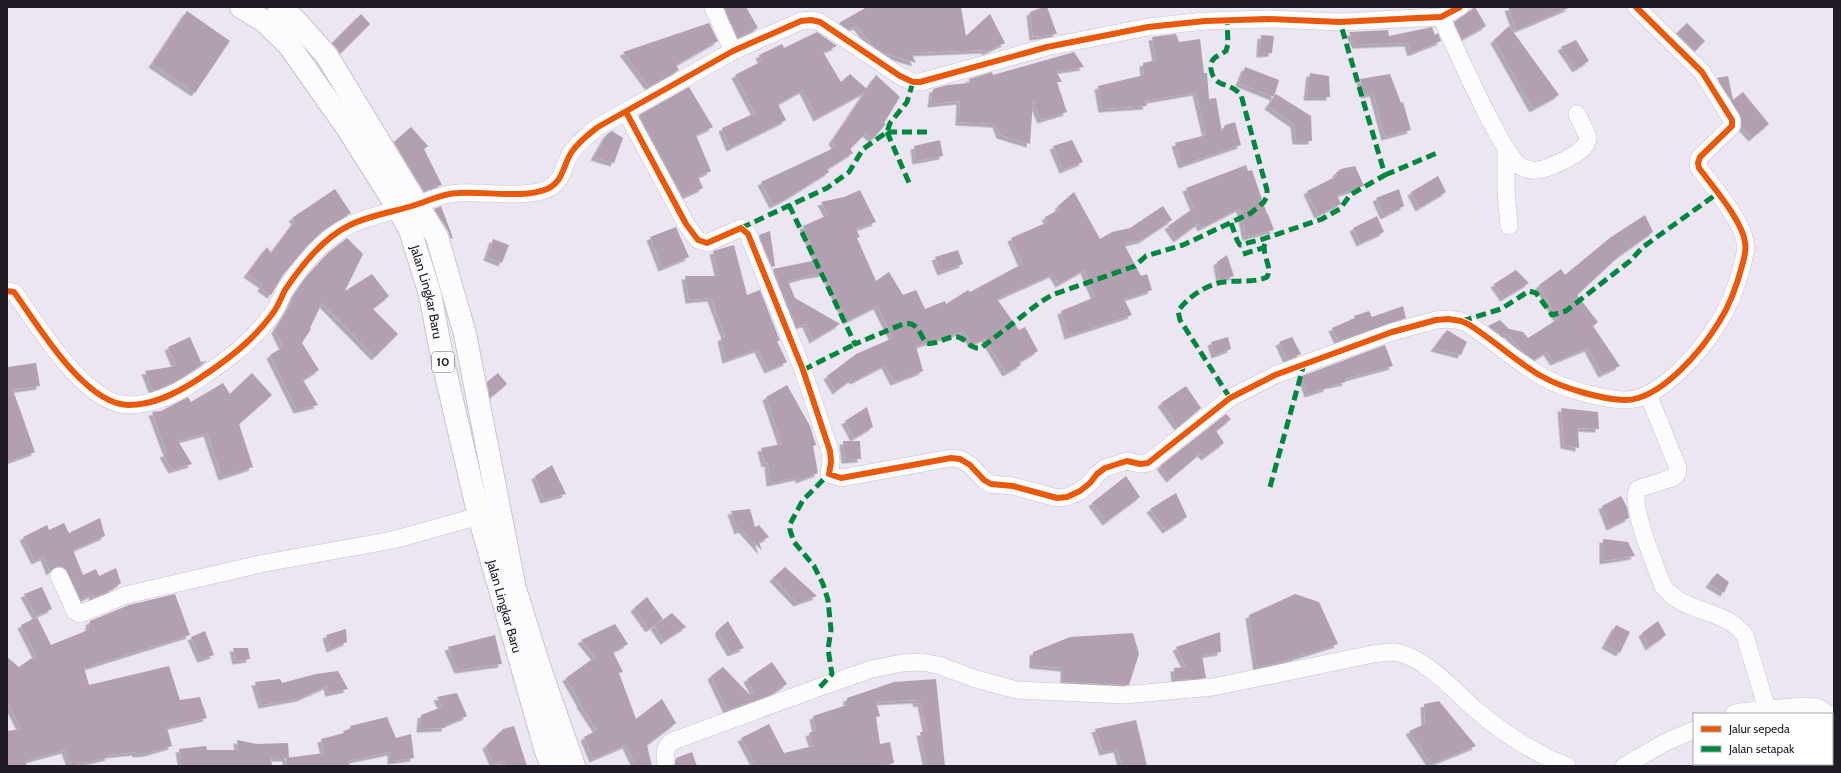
<svg xmlns="http://www.w3.org/2000/svg" width="1841" height="773" font-family="Cabin,sans-serif">
<style>
.building{fill:#b2a0b0;filter:url(#shadow)}
.lines{fill:none;stroke-linecap:round;stroke-linejoin:round}
.minor-casing{stroke:#c9c4ce;stroke-width:18}
.trunk-casing{stroke:#c9c4ce;stroke-width:24}
.minor{stroke:#fcfbfd;stroke-width:17}
.trunk{stroke:#fcfbfd;stroke-width:22}
.quiet{stroke:#00873e;stroke-width:5;stroke-dasharray:10 5;stroke-linecap:butt}
.cycleway-casing{stroke:#fff;stroke-width:8}
.cycleway{stroke:#e8590c;stroke-width:6}
.labels{text-anchor:middle;stroke-width:3;stroke-linejoin:round;paint-order:stroke}
.shield{fill:#fff;stroke:#635f66;stroke-width:1}
.shield-label{font-size:12px;font-weight:bold;fill:#201b24}
.street-label{font-size:13px;fill:#201b24;stroke:#fff}
</style>
<defs>
<filter id="shadow"><feDropShadow dx="-3.5" dy="3.5" stdDeviation="0" flood-color="#0004"/></filter>
</defs>
<rect width="100%" height="100%" fill="#ece5f2"/>
<path class="building" d="M746,7l12,21 -20,10 -14,-30z
M867,7h94l5,29 24,-22 15,29 -19,9 -1,-2 -74,3 5,10 -32,-10 -12,-8 -15,-19 -9,3 -9,-6z
M1043,7h4l10,27 -24,3 -3,-25z
M1475,7l11,19 -24,13 -8,-17z
M1508,7h63l-55,23z
M187,11l43,30 -35,52 -43,-29z
M361,14l9,10 -29,29 -9,-10z
M709,23l9,18 -42,24 3,5 -30,17 -26,-35z
M1687,23l18,18 -10,10 -18,-18z
M1509,26l50,69 -26,14 -39,-69z
M1432,27l3,8 3,-2 3,8 -30,12 -3,-10 -52,2 -7,-13 39,-2 1,6z
M817,32l20,14 -14,6 18,30 9,-8 17,15 9,-14 24,22 -16,26 2,1 -13,15 -7,-6 -16,16 3,4 -26,16 2,3 -40,25 -16,8 -12,-23 75,-35 -4,-6 33,-49 -48,26 -14,-28 -25,14 8,16 -56,28 -8,-20 33,-15 -20,-38 27,-14 -3,-6 23,-11 2,4z
M1176,34l3,8 21,-3 4,34h3l2,26 7,-1 6,34 3,-7 10,-3 6,23 -59,20 -7,-22 31,-8 -10,-43 -51,9 2,5 -45,3 -4,-23 46,-11 -1,-12 13,-3 -4,-23z
M1261,35l13,1 -2,17 -12,1z
M1576,40l13,21 -13,8 -15,-22z
M1074,52l10,15 -28,4 6,11h-5l10,30 -26,8 -8,-19 -3,43 -30,-9 -4,-11 -37,-2 1,-21 -29,3 2,-15 14,-4 23,-2 -1,-4 23,-7 1,3z
M1245,67l34,13 -5,17 -35,-14z
M1310,73l19,3 1,21h-23z
M1390,74l11,29 2,-1 8,28 -26,7 -12,-44 -8,2 -5,-16z
M1728,76l5,24 10,-8 26,32 -17,14 -10,-11 -2,-12 -23,-37z
M689,87l24,40 -17,8 15,36 -13,6 5,11 -20,9 -44,-82z
M1276,94l35,22 1,25h-16l-2,-17 -26,-18z
M411,127l17,19 -4,3 18,36 -18,6 -30,-49z
M612,131l11,7 -9,25 -20,-6 13,-23z
M940,140l3,16 -27,5 -2,-15z
M1072,140l11,22 -20,8 -10,-24z
M1246,165l2,6 4,-1 15,44h1l6,16 -28,7 -6,-29 -39,20 -2,-5 -22,16 -9,-13 26,-18 -8,-20z
M1355,166l9,20 -27,9 4,9 -23,11 -11,-24 30,-15 -1,-3 5,-4z
M1438,176l8,16 -27,16 -8,-16z
M335,189l16,24 -26,16 -18,17 -24,29 -12,20 -10,-7 2,-3 -16,-11 20,-27 4,6 24,-32 -3,-3z
M1399,189l5,17 -20,10 -8,-18z
M860,190l16,32 -20,7 4,8 -3,1 19,43 13,-9 14,23 13,-5 9,19 20,-8 1,3 22,-14 2,2 52,-28 -11,-26 37,-16 -3,-5 15,-8 -2,-3 16,-14 26,47 12,-7 18,-4 33,-22 9,14 -30,20 -18,4 17,32 6,-2 5,16 -28,9 8,16 -64,21 -7,-25 34,-14 -11,-27 -25,14 -6,-10 -56,25 22,31 6,-3 13,24 -19,11 2,3 -15,8 -21,-35 -12,7 -9,-14 -48,15 7,25 -29,11 -9,-17 -31,16 -2,-2 -16,12 -9,-15 29,-22 37,-16 -16,-32 -30,15 -22,-48 -19,3 -18,5 7,17 45,26 -27,16 -7,-16 -10,2 -23,-57 44,-9 -14,-34 25,-11 -7,-13 23,-5z
M441,206l12,32 -2,1 -3,-8 -14,-22z
M1645,215l8,17 -34,24 -42,39 21,27 -5,4 27,40 -18,8 -14,-26 -34,14 -7,-10 -13,8 -13,-10 -13,-16 -6,1 -14,-9 12,-6 9,9 14,3 5,6 30,-19 -19,-34 22,-16 4,6 46,-38z
M1377,216l7,16 -24,11 -7,-15z
M676,227l13,30 -27,11 -12,-31z
M770,231l5,35 -3,1 -13,-32z
M347,238l16,16 -18,37 27,-17 17,22 -16,13 25,25 -23,23 -53,-54 -12,25 1,1 -9,14 17,27 -16,10 15,25 -21,5 -27,-55 13,-8 -8,-17 14,-23 5,-12 12,-18 23,-25z
M493,239l16,6 -7,18 -15,-6z
M734,245l13,50 13,-5 20,51h-3l10,21 -19,8 -10,-21 -32,11 -5,-22 4,-2 -14,-38 -22,2 -4,-24h34l-6,-25z
M958,250l5,14 -22,8 -6,-15z
M1227,255l7,21 -14,4 -3,-18z
M1516,270l13,13 -25,15 -10,-14z
M1403,306l3,12 -68,23 -6,-13 23,-10 -1,-2 15,-5 3,6z
M1447,330l20,12 -6,13 -27,-7z
M190,337l11,25 6,-1 -30,20 -24,10 -8,-20 31,-5 -8,-19z
M1228,337l3,12 -16,6 -4,-13z
M1292,337l9,17 -14,6 -8,-18z
M1385,345l8,21 -48,13 1,3 -19,4v2l-19,6 -6,-18z
M36,363l4,23 -27,4 22,62 -28,10v-95z
M252,373l20,22 -33,29 14,43 -31,10 -15,-44 -29,8 14,23 -20,6 -9,-16 4,-1 -15,-41 9,-1 27,-14 3,5 32,-19 7,11z
M498,373l9,11 -17,14 -3,-16z
M787,385l23,41 6,19 -3,1 5,27 -19,7v-3l-29,6 -2,-20 -3,1 -4,-16 21,-4 -16,-47z
M1186,386l15,22 -23,19 -17,-24z
M867,407l6,20 -19,11 -9,-17z
M1561,408l37,4 1,17 -21,-1 1,20 -15,-3z
M1226,414l5,5 -15,12 8,12 -19,14 -4,-4 -31,26 -10,-13z
M843,441h17l1,18 -16,1z
M552,465l14,29 -22,6 -9,-24z
M1126,476l14,21 -34,25 -14,-19z
M1176,493l11,24 -21,13 -16,-21z
M1621,496l6,11 2,11 -19,9 -8,-21z
M750,509l5,18 4,-2 10,12 -10,5 3,9 -20,-22 -4,2 -7,-20z
M100,518l5,18 -32,14 10,25 13,-6 3,7 17,-8 5,15 -12,8 -17,7 1,-4 -12,6 -16,-32 -5,-2 -5,1 -5,5 -6,-15 -9,4 -12,-24 24,-12 2,5 15,-7 5,10z
M1603,539l25,3 7,14 -32,5z
M785,567l32,29 -20,7 -24,-25z
M1717,573l12,9 -5,11 -15,-9z
M42,587l10,22 -16,7 -12,-22z
M175,594l15,41 -106,33 5,17 80,-19 11,34 20,-3 7,21 -40,9 5,19 -24,7 -12,1v-2l-28,3 1,2 -38,9 -6,-16 -40,11 2,5h-20v-35l14,-2 -14,-28v-44l12,10 17,-12 -15,-30 16,-8 14,28 37,-15 2,-9 39,-16z
M1295,594l24,8 19,42 -64,20 -17,4 -8,-53z
M647,597l16,22 -14,10 -15,-21z
M672,613l14,14 -22,14 -10,-15z
M728,621l16,27 -13,5 -12,-20v-4z
M1658,621l8,14 -17,12 -7,-14z
M615,624l13,20 -15,8 10,20 -4,1 17,46 26,-20 14,24 -29,22 5,21h-16l-10,-21 -33,14 -9,-22 13,-7 -17,-26h1l-15,-26 29,-21 -14,-17z
M1616,625l14,7 -10,21 -15,-8z
M346,629l1,13 -17,7 -4,-14z
M205,631l9,24 -13,4 -10,-22z
M1220,632l1,20 -19,3 4,23 -31,2 -1,-12 12,-1 -10,-20z
M1133,633l6,21 -10,31 -65,-3v-14l-31,-3v-13l37,-15z
M495,635l7,29 -44,6 -10,-23z
M233,648h15l2,11 -14,2z
M772,662l15,22 -15,10 -45,16 -16,-34 12,-9 27,28 4,-3 -7,-13z
M338,671l10,18 -19,4 -2,-7 -27,12 -38,7 -7,-23 25,-3 2,4 34,-9z
M936,679l9,87h-18l-7,-34h7l-6,-29 -4,1 -1,-4 -40,2 4,14 -4,1 4,27 10,-2 4,21 -14,3h-124l-15,-28 28,-14 15,29 29,-7 -4,-13 7,-3 -3,-14 34,-11v-7l47,-16z
M457,693l10,23 -22,9v3l-25,1 1,-14 21,-8 -5,-10z
M1439,701l37,45 -45,18 -22,-33 16,-7 -1,-20z
M387,717l9,21 15,-4 3,24 -23,3v-9l-43,9 2,5h-63l-1,-8 38,-5 -3,-14 23,-6 -1,-2 8,-2 -1,-3z
M1136,720l11,46h-25l-5,-17 -14,3 -8,-23z
M514,726l13,40h-20l-2,-5 -12,1 -7,-16 17,-17z
M237,740l20,4 31,-1 1,15h-18l1,8h-90l-3,-17 27,-3 1,4h31z
M692,752l5,14h-21v-8z"/>
<g class="lines">
<defs>
<path id="minor" d="M713,7l20,44
M1441,17c12,25 62,141 81,150 14,8 30,-1 43,-7 9,-5 23,-12 23,-23l-11,-23
M626,112l60,112 12,16 9,3 34,-15 7,6 55,136 27,81 1,11 -2,12 12,4 110,-20 9,1 10,6 14,15 7,4 22,2 44,12 10,-1 13,-6 10,-8 7,-9 8,-6 22,-7 13,3 8,-1 82,-65 45,-23 117,-43 44,-12 12,-1 13,2 7,3c26,16 48,38 75,53 20,11 57,22 81,23 36,1 78,-50 95,-78 11,-17 18,-37 23,-56 2,-8 5,-16 3,-24 -3,-22 -32,-55 -46,-74l-1,-5 2,-6 32,-31v-6l-30,-48 -66,-65
M1506,149v43l3,34
M7,291l7,1c24,33 70,112 114,113 26,0 49,-12 69,-25 29,-19 56,-39 76,-67 5,-7 8,-15 12,-23 17,-25 38,-52 65,-65 22,-11 46,-13 68,-21 13,-4 26,-11 40,-11 25,-2 66,6 89,-4 16,-7 16,-23 24,-36 7,-11 17,-18 27,-26l135,-76 68,-30 10,-1 9,2 80,54 13,6h7l127,-35 101,-20 57,-6 63,-2 72,3 77,-4 24,-1 19,-10
M1648,394l30,74 -1,6 -5,4 -34,11c-9,16 18,78 25,97 20,28 63,22 82,50l22,73
M59,576l16,35 5,3 46,-19 139,-32 128,-23 86,-24
M1734,714l5,-2 63,-6 15,1 11,7
M666,766c0,-10 -4,-19 7,-25l147,-54 52,-18 30,-6 20,-1 16,3 38,14 41,11 107,5 89,-8 160,-33c7,-1 15,-2 21,-2 31,4 60,39 82,58 27,23 58,43 91,56
M1624,766l40,-23 30,-13"/>
<g id="trunk">
<path id="s1" d="M241,7l23,14 24,23 60,85 51,81 11,20 20,64 13,68 36,154 67,235 6,15"/>
<path d="M279,7l16,13 32,36 110,181 28,97 50,255 26,83 33,94"/>
</g>
</defs>
<use href="#minor" class="minor-casing"/>
<use href="#trunk" class="trunk-casing"/>
<use href="#minor" class="minor"/>
<use href="#trunk" class="trunk"/>
<path class="quiet" d="M887,132l23,53
M887,132h44
M1385,175l52,-22
M789,205l66,139 48,-20c15,-3 16,9 23,19 11,3 21,-8 32,-6 9,2 12,13 23,11l58,-45 13,-8 83,-29 11,-10 37,-11 68,-32 13,-11 3,-6v-6l-26,-95c-11,-14 -27,-6 -30,-26 -1,-12 6,-12 15,-18l2,-7 -1,-24
M1231,223l6,17 3,5 23,-6 59,-20 18,-10 10,-14 35,-20 -45,-153
M741,228l86,-40 22,-16 14,-23 24,-17 3,-9 17,-21 6,-20
M1243,254l20,-6
M1462,321l39,-12 28,-18 7,2 16,22 14,-4 64,-50 13,-14 75,-54
M803,370l52,-26
M1230,398l-50,-78 -2,-9c10,-14 29,-27 46,-29 14,-2 30,1 43,-5 6,-10 -6,-23 -2,-34l-2,-4
M1270,487l34,-123
M820,687l12,-13 -4,-25 3,-19 -3,-30 -5,-16 -9,-18 -20,-24 -4,-12v-6l13,-24 26,-26"/>
<defs>
<path id="cycleway" d="M626,112l60,112 12,16 9,3 34,-15 7,6 55,136 27,81 1,11 -2,12 12,4 110,-20 9,1 10,6 14,15 7,4 22,2 44,12 10,-1 13,-6 10,-8 7,-9 8,-6 22,-7 13,3 8,-1 82,-65 45,-23 117,-43 44,-12 12,-1 13,2 7,3c26,16 48,38 75,53 20,11 57,22 81,23 36,1 78,-50 95,-78 11,-17 18,-37 23,-56 2,-8 5,-16 3,-24 -3,-22 -32,-55 -46,-74l-1,-5 2,-6 32,-31v-6l-30,-48 -66,-65
M7,291l7,1c24,33 70,112 114,113 26,0 49,-12 69,-25 29,-19 56,-39 76,-67 5,-7 8,-15 12,-23 17,-25 38,-52 65,-65 22,-11 46,-13 68,-21 13,-4 26,-11 40,-11 25,-2 66,6 89,-4 16,-7 16,-23 24,-36 7,-11 17,-18 27,-26l135,-76 68,-30 10,-1 9,2 80,54 13,6h7l127,-35 101,-20 57,-6 63,-2 72,3 77,-4 24,-1 19,-10"/>
</defs>
<use href="#cycleway" class="cycleway-casing"/>
<use href="#cycleway" class="cycleway"/>
</g>
<g class="labels">
<rect class="shield" x="432" y="352" width="22" height="20" rx="3"/>
<g class="shield-label">
<text x="443" y="366">10</text>
</g>
<g class="street-label">
<text dy="5" stroke="none"><textPath href="#s1" startOffset="347">Jalan Lingkar Baru</textPath></text>
<text dy="5" stroke="none"><textPath href="#s1" startOffset="671">Jalan Lingkar Baru</textPath></text>
</g>
</g>
<rect width="1841" height="773" fill="none" stroke="#201b24" stroke-width="16"/>
<rect x="1693" y="713" width="140" height="52" fill="#ffffff" stroke="#a6a4a7"/>
<rect x="1701" y="726" width="20" height="6" fill="#e8590c" stroke="#a6a4a7"/>
<text x="1729" y="733" font-size="12" fill="#201b24">Jalur sepeda</text>
<rect x="1701" y="746" width="20" height="6" fill="#00873e" stroke="#a6a4a7"/>
<text x="1729" y="753" font-size="12" fill="#201b24">Jalan setapak</text>
</svg>
